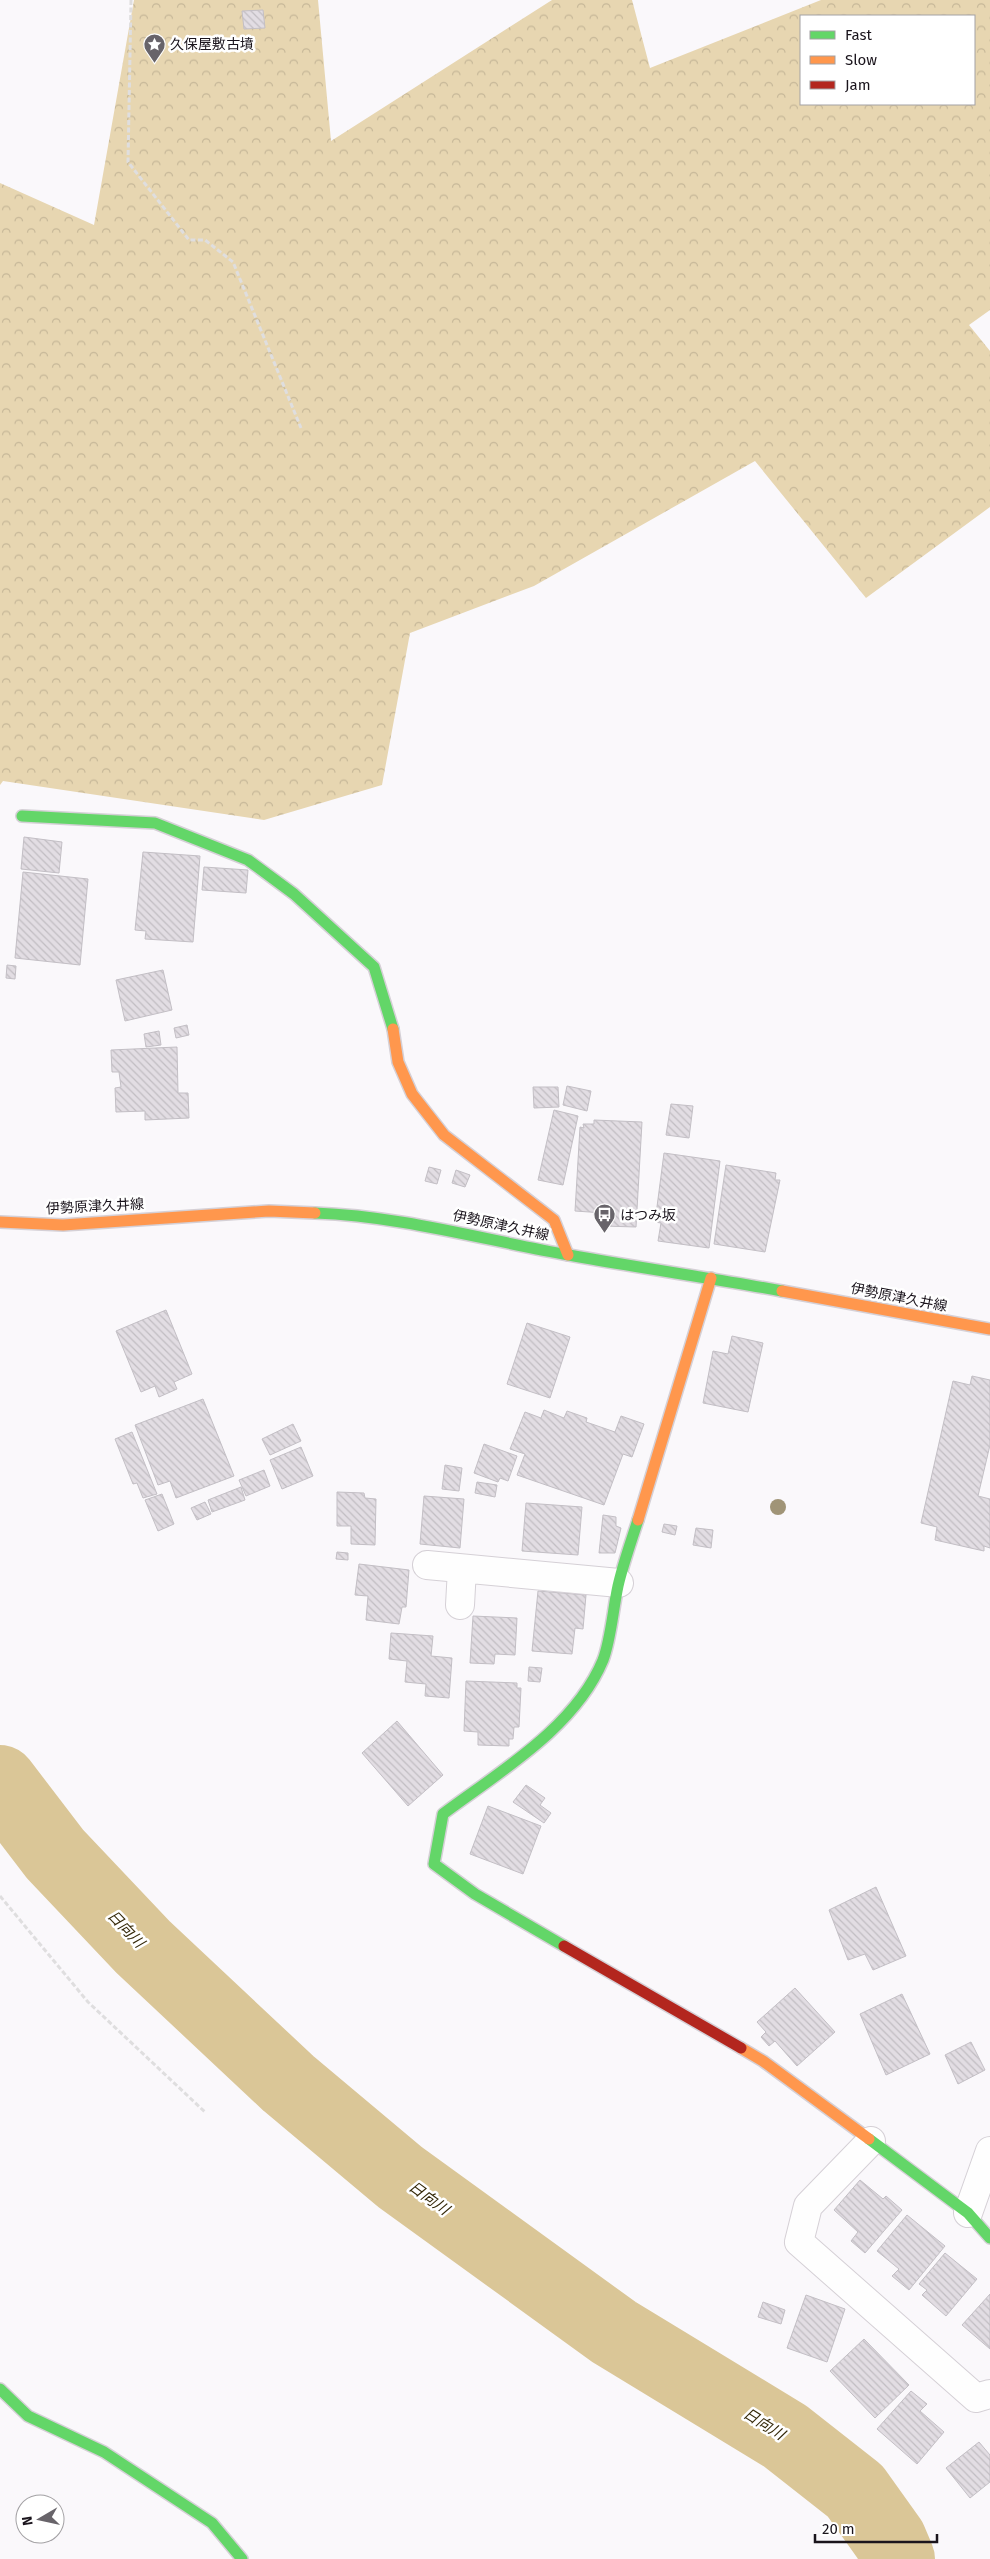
<svg xmlns="http://www.w3.org/2000/svg" width="990" height="2559" font-family="'Fira Sans','Noto Sans JP',sans-serif">
<style>
.forest{fill:url(#forest-crowns);fill-rule:evenodd}
.lines{fill:none;stroke-linecap:round;stroke-linejoin:round}
.river{stroke:#dac697;stroke-width:74}
.building{fill:url(#building-back-hatch);stroke:#c3bfc5}
.street-casing{stroke:#d5d0d6;stroke-width:30}
.fast-casing{stroke:#d5d0d6;stroke-width:14}
.slow-casing{stroke:#d5d0d6;stroke-width:14}
.jam-casing{stroke:#d5d0d6;stroke-width:14}
.path{stroke:#dfdedf;stroke-width:3;stroke-dasharray:5 2.5;stroke-linecap:butt}
.street{stroke:#fefefe;stroke-width:28}
.fast{stroke:#63d668;stroke-width:11}
.slow{stroke:#ff974d;stroke-width:11}
.jam{stroke:#b3261e;stroke-width:11}
.tree{fill:#a09477}
.labels{text-anchor:middle;stroke-width:5;stroke-linejoin:round;paint-order:stroke}
.poi-label{font-size:14px;fill:#1a141c;stroke:#fff;text-anchor:start}
.street-label{font-size:14px;fill:#1a141c;stroke:#fff}
.water-label{font-size:15px;font-style:italic;fill:#342808;stroke:#fff}
</style>
<defs>
<pattern id="forest-crowns" width="20" height="18" patternUnits="userSpaceOnUse" patternTransform="scale(1.25)"><rect width="20" height="18" fill="#e7d6b1"/><path d="M2 6a3 3 0 1 1 6 0M12 15a3 3 0 1 1 6 0" fill="none" stroke="#c6b798"/></pattern>
<pattern id="building-back-hatch" width="6" height="6" patternUnits="userSpaceOnUse" patternTransform="scale(1.25)"><rect width="6" height="6" fill="#e2dde3"/><path d="M-1 5l2 2M0 0l6 6M5-1l2 2" fill="none" stroke="#c1bdc2"/></pattern>
</defs>
<rect width="100%" height="100%" fill="#faf8fb"/>
<path class="forest" d="M134,0h184l13,141 221,-141h80l18,68 171,-68h169v310l-21,15 21,26v156l-124,91 -111,-137 -221,125 -124,47 -28,152 -118,35 -261,-39 -3,4v-602l94,42zM801,16h173v88h-173z"/>
<g class="lines">
<path class="river" d="M0,1782l55,72 88,93 145,136 112,94 214,155 171,104 70,55 35,49 8,19"/>
</g>
<path class="building" d="M263,10l2,18 -21,1 -2,-18z
M24,837l38,5 -3,31 -38,-4z
M143,852l57,4 -7,86 -48,-3 1,-8 -11,-1z
M204,867l44,3 -2,23 -44,-3z
M23,872l65,7 -8,86 -65,-7z
M7,965l9,1 -1,13 -9,-1z
M163,970l9,40 -47,11 -9,-41z
M187,1025l2,10 -13,3 -2,-10z
M159,1031l2,14 -15,2 -2,-13z
M177,1047l1,46h10l1,25 -44,2v-9l-29,1 -1,-24 6,-1 -2,-15h-7l-1,-22z
M567,1086l24,5 -4,20 -24,-6z
M533,1087h25l1,20 -25,1z
M671,1104l22,2 -4,32 -23,-3z
M554,1110l24,6 -15,69 -25,-5z
M594,1120l48,2 -6,105 -33,-1 1,-13 -29,-2 5,-84 4,1 -1,-4h11z
M664,1153l56,8 -11,87 -51,-7 3,-18 -6,-1z
M726,1165l50,8 -1,7h5l-15,72 -51,-8z
M429,1167l12,3 -4,14 -12,-3z
M456,1170l14,5 -5,12 -13,-4z
M166,1310l26,64 -18,8 3,7 -18,8 -4,-11 -14,6 -25,-61z
M527,1323l43,14 -20,61 -43,-14z
M732,1336l31,7 -15,69 -45,-9 10,-52 15,3z
M972,1376l18,4v65l-12,51 12,3v49l-6,-2v5l-49,-11 2,-13 -16,-4 32,-142 17,4z
M203,1399l31,77 -58,22 -6,-17 -12,4 -23,-60z
M544,1410l20,8 3,-7 20,7 -1,4 29,10 6,-16 23,8 -12,33 -9,-3 -19,51 -87,-30 8,-21 -15,-5 15,-37 16,6z
M293,1424l8,17 -31,14 -8,-16z
M132,1432l25,62 -14,4 -6,-15 -4,1 -18,-45z
M484,1444l33,12 -9,25 -8,-3 -2,4 -24,-9z
M301,1447l12,29 -31,13 -12,-29z
M445,1465l17,3 -3,23 -17,-2z
M264,1470l6,16 -24,10 -7,-16z
M477,1482l20,3 -2,12 -20,-4z
M241,1487l4,13 -33,12 -4,-12z
M337,1492l27,1 1,5 11,1 -1,46 -24,-1v-18h-14z
M162,1494l12,30 -16,7 -13,-31z
M424,1496l40,3 -4,49 -40,-4z
M205,1502l6,12 -14,6 -6,-12z
M526,1503l56,4 -4,48 -56,-4z
M603,1515l13,2v9l5,2 -6,25h-16z
M664,1524l13,2 -2,9 -13,-3z
M696,1528l17,2 -2,18 -18,-3z
M337,1552l11,1v7l-12,-1z
M359,1564l50,6 -3,37h-4l-3,17 -33,-4 2,-24 -13,-1z
M538,1591l48,4 -3,34 -8,-1 -3,26 -40,-3z
M473,1616l44,2 -2,37 -20,-1 -1,10 -24,-1z
M391,1633l42,3 -2,20 21,2 -3,40 -24,-2 1,-12 -21,-2 2,-21 -18,-2z
M529,1667l13,1 -2,14 -12,-1z
M466,1681l51,2v5h4l-2,39h-5l-1,12h-4v7l-31,-1v-13l-14,-1z
M397,1721l46,54 -35,31 -46,-53z
M526,1785l19,13 -5,7 11,8 -7,10 -31,-21z
M488,1806l53,20 -18,48 -53,-20z
M876,1887l30,69 -33,14 -8,-16 -17,6 -19,-50z
M795,1988l40,44 -38,34 -22,-25 -6,5 -8,-9 5,-5 -9,-10z
M902,1994l28,60 -44,21 -26,-61z
M971,2042l14,28 -27,14 -13,-29z
M860,2180l23,19 3,-3 16,14 -37,43 -14,-12 7,-9 -24,-22z
M907,2215l38,31 -36,44 -17,-14 7,-7 -22,-18z
M945,2253l32,26 -31,37 -24,-21 5,-5 -8,-6z
M990,2294v55l-28,-24z
M806,2295l39,14 -18,53 -40,-14z
M763,2302l22,8 -4,14 -23,-7z
M864,2339l45,46 -34,33 -45,-47z
M911,2391l16,13 -7,7 24,21 -27,32 -40,-35z
M979,2442l11,13v27l-20,16 -24,-30z"/>
<g class="lines">
<defs>
<path id="street" d="M427,1565l192,18
M460,1605l2,-36
M871,2141l-63,65 -9,36 177,156 14,-4
M968,2213l22,-62"/>
<path id="fast" d="M22,816l133,7 93,37 46,34 80,73 19,62
M315,1213c86,3 169,27 254,42 71,13 142,23 213,36
M564,1946l-89,-52 -41,-30 9,-50c56,-42 132,-86 160,-154 8,-21 10,-51 15,-74 5,-22 13,-44 20,-66
M869,2139l99,74 22,25
M0,2389l28,27 76,36 108,71 30,36"/>
<path id="slow" d="M393,1029l5,33 14,32 32,41 110,85 14,35
M0,1222l63,3 206,-14 46,2
M782,1291l208,38
M638,1520l73,-242
M741,2048l22,13 106,78"/>
<path id="jam" d="M564,1946l177,102"/>
</defs>
<use href="#street" class="street-casing"/>
<use href="#fast" class="fast-casing"/>
<use href="#slow" class="slow-casing"/>
<use href="#jam" class="jam-casing"/>
<path class="path" d="M131,0l-3,162 61,78h16l28,22 68,166
M0,1896l88,106 118,111"/>
<use href="#street" class="street"/>
<use href="#fast" class="fast"/>
<use href="#slow" class="slow"/>
<use href="#jam" class="jam"/>
</g>
<circle class="tree" cx="778" cy="1507" r="8"/>
<defs>
<symbol id="sight-pin" viewBox="-11 -11 22 30"><path d="M0 17L-7.5 6A9.5 9.5 0 1 1 7.5 6Z" fill="#68646a" stroke="#fff"/><path d="M0-6L1.8-2.2L6-1.7L2.9 1.2L3.7 5.4L0 3.3L-3.7 5.4L-2.9 1.2L-6-1.7L-1.8-2.2Z" fill="#fff"/></symbol>
<symbol id="bus-pin" viewBox="-11 -11 22 30"><path d="M0 17L-7.5 6A9.5 9.5 0 1 1 7.5 6Z" fill="#68646a" stroke="#fff"/><path d="M-5-6H5V4H4V6H2V4H-2V6H-4V4H-5ZM-3.5-4V0h7V-4ZM-3.5 1.2v1.5H-2V1.2ZM2 1.2v1.5H3.5V1.2Z" fill="#fff"/></symbol>
</defs>
<g fill-rule="evenodd">
<use href="#sight-pin" x="142" y="32" width="25" height="34"/>
<use href="#bus-pin" x="592" y="1202" width="25" height="34"/>
</g>
<g class="labels">
<g class="poi-label">
<text x="170" y="49">久保屋敷古墳</text>
<text x="620" y="1220">はつみ坂</text>
</g>
<g class="street-label">
<text transform="translate(95 1206) rotate(-3)" y="5">伊勢原津久井線</text>
<text transform="translate(501 1225) rotate(12)" y="5">伊勢原津久井線</text>
<text transform="translate(899 1297) rotate(11)" y="5">伊勢原津久井線</text>
</g>
<g class="water-label">
<text transform="translate(126 1929) rotate(46)" y="5">日向川</text>
<text transform="translate(429 2198) rotate(36)" y="5">日向川</text>
<text transform="translate(764 2424) rotate(32)" y="5">日向川</text>
</g>
</g>
<rect x="800" y="15" width="175" height="90" fill="#ffffff" stroke="#a3a1a4"/>
<rect x="810" y="31" width="25" height="8" fill="#63d668" stroke="#a3a1a4"/>
<text x="845" y="40" font-size="15" fill="#1a141c">Fast</text>
<rect x="810" y="56" width="25" height="8" fill="#ff974d" stroke="#a3a1a4"/>
<text x="845" y="65" font-size="15" fill="#1a141c">Slow</text>
<rect x="810" y="81" width="25" height="8" fill="#b3261e" stroke="#a3a1a4"/>
<text x="845" y="90" font-size="15" fill="#1a141c">Jam</text>
<g transform="translate(40 2519) rotate(261)"><circle r="24" fill="#ffffff" stroke="#a3a1a4"/>
<path d="M0-4L9 19L0 12L-9 19Z" fill="#68646a"/>
<text y="-8" font-size="14" font-weight="bold" text-anchor="middle" fill="#1a141c">N</text>
</g>
<path d="M815 2534v8h122v-8" fill="none" stroke="#1a141c" stroke-width="2.5"/>
<text x="822" y="2534" font-size="15" fill="#1a141c" stroke="#ffffff" stroke-width="4" paint-order="stroke">20 m</text>
</svg>
